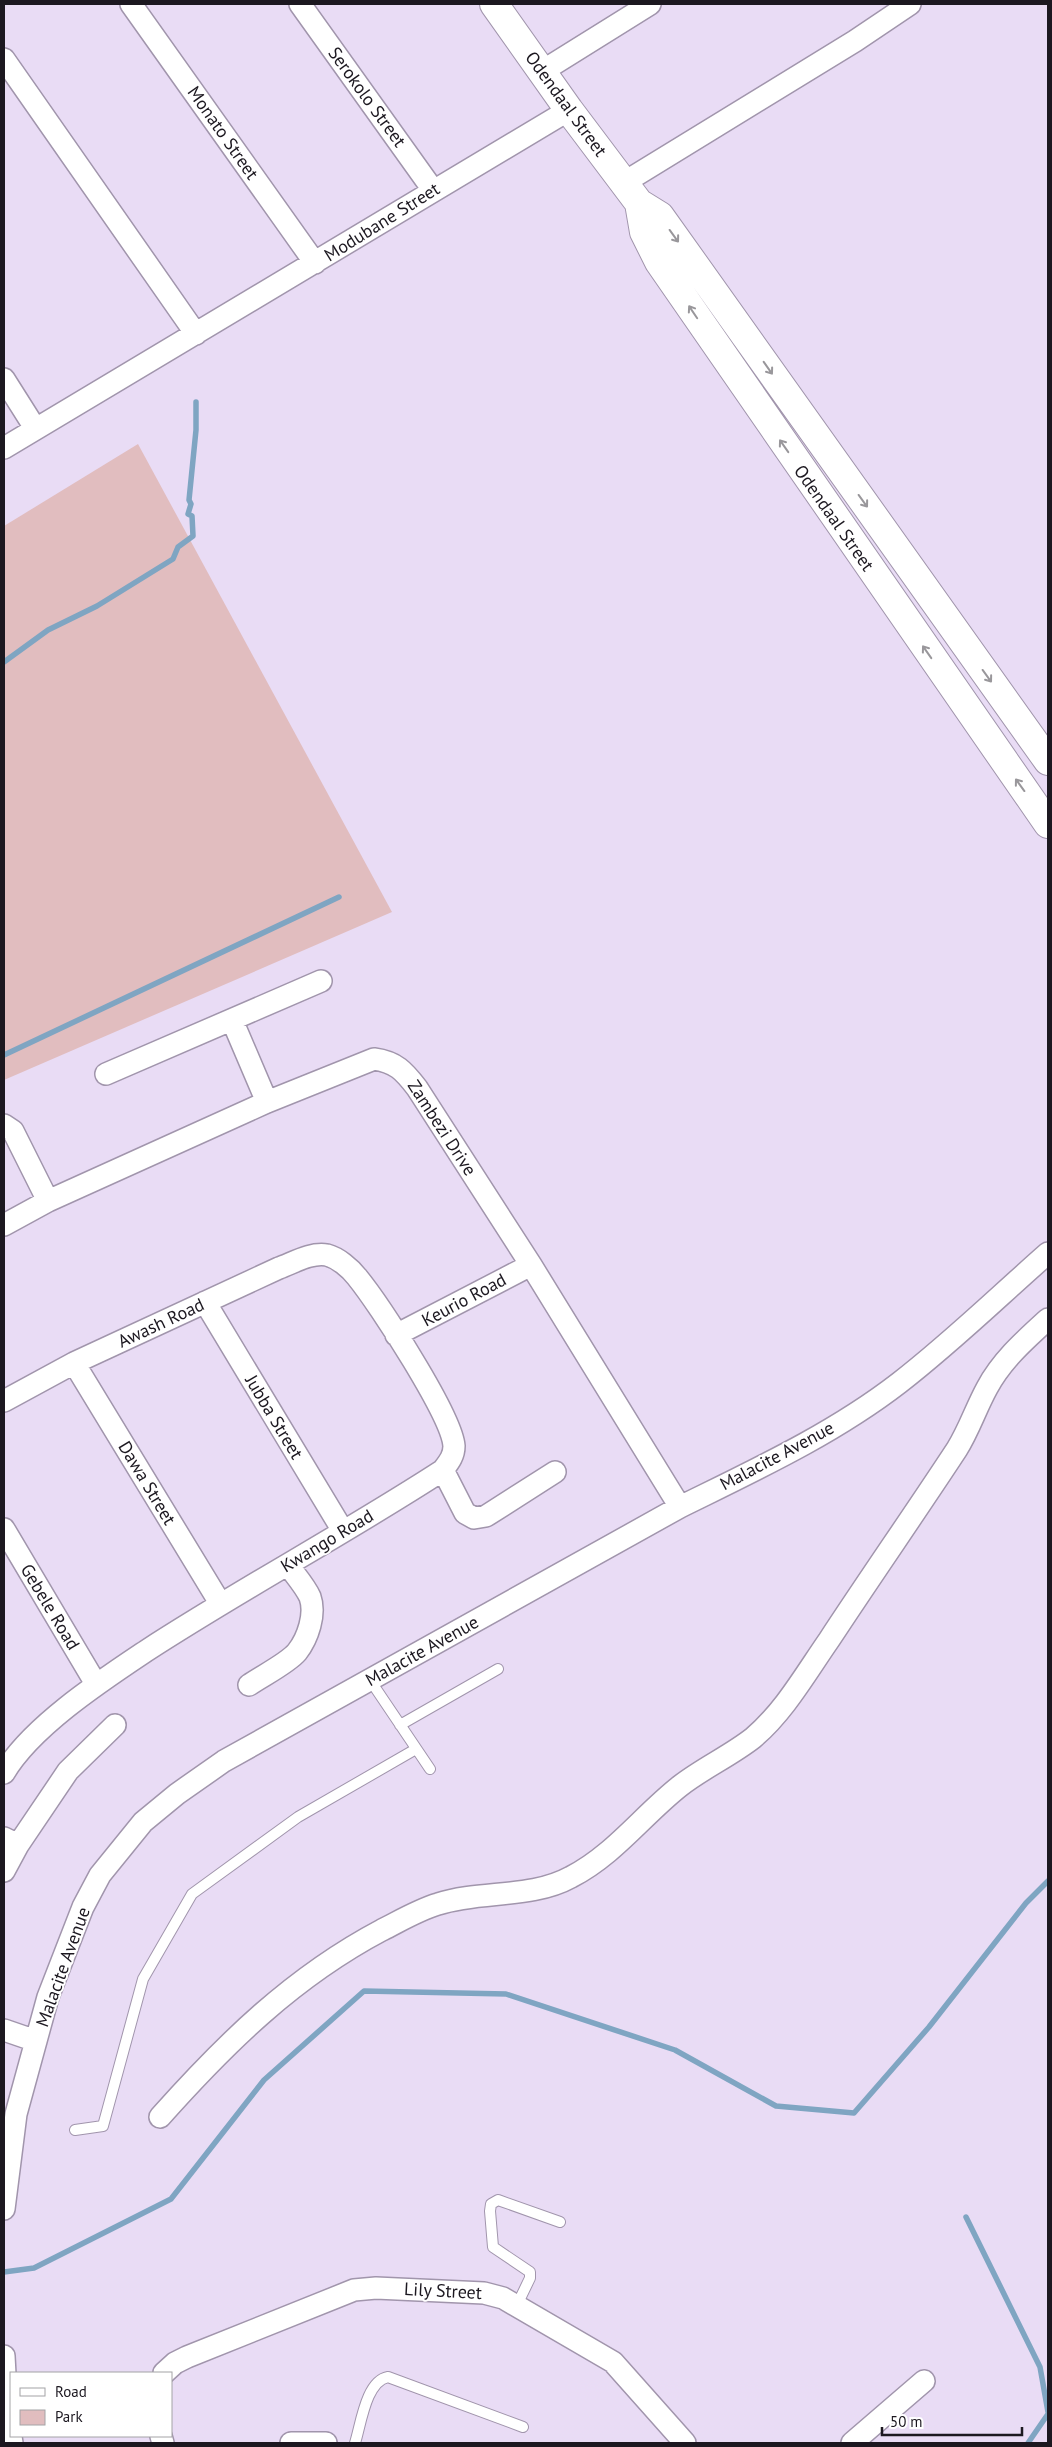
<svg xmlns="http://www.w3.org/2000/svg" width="1052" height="2447" font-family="'PT Sans',sans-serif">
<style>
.green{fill:#e1bdbf}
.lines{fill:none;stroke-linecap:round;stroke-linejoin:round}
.stream{stroke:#7fa5c2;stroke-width:5.5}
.lane-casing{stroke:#a195ac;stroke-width:12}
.street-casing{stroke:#a195ac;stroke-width:24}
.secondary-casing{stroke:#a195ac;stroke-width:30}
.lane{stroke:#fff;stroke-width:10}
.street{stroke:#fff;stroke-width:21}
.secondary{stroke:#fff;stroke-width:28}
.oneway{stroke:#99979b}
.labels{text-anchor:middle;stroke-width:4;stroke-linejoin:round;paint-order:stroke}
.street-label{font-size:18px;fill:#1c1820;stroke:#fff}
</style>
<rect width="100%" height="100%" fill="#e9dcf5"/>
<path class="green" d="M138,444l254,468 -388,168v-554z"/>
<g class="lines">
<path class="stream" d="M4,662l44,-32 49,-24 76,-47 5,-12 15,-11 -1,-20 -4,-2 3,-10 -2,-4 7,-70v-28
M4,1055l335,-158
M966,2217l74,150 8,45
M4,2272l30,-4 137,-69 93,-119 100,-89 142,3 169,56 101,56 78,7 75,-86 97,-124 22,-22
M1028,2443l20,-29"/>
<defs>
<path id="lane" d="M370,1680l60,89
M400,1725l98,-56
M75,2130l28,-4 40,-147 49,-85 106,-77 118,-68
M517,2305l13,-27v-6l-37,-25 -3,-36 1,-7 7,-4 62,22
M355,2443c6,-19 11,-62 33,-66l135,50"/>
<path id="street" d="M131,4l184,259
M300,4l133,186
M4,59l192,275
M541,72l109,-68
M625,182l230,-141 55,-37
M4,379l31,49
M4,448l565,-338
M232,1020l35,82
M106,1074l215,-93
M4,1125l9,6 35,70
M4,1225l44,-24 219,-99 107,-43c22,3 30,12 43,29l114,177 149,242
M205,1302l138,229
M396,1335l135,-70
M74,1363l146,240
M4,1401l70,-38 205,-95c14,-5 32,-16 48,-13 11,3 23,13 30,22 22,27 95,139 97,169 0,10 -5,16 -11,24 -97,63 -200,118 -297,181 -45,30 -115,76 -142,122
M443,1470l22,43 9,5 12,-2 69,-44
M4,1529l92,155
M249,1685c13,-9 39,-22 48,-33 11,-14 19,-38 13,-55 -5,-11 -15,-22 -22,-32
M4,1838l14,7 50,-74 47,-46
M4,1871l14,-26
M4,2030l32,11
M160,2117c66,-74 133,-140 222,-187 18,-9 36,-20 56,-26 43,-14 93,-5 133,-27 43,-22 72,-62 109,-91 23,-18 50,-30 73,-48 31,-26 53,-65 76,-98 42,-64 86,-127 128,-191 12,-19 19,-41 30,-61 15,-28 38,-48 61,-69
M4,2209l12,-95 32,-117 35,-90 17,-32 43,-53 34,-28 47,-33 456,-254c75,-37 153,-73 219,-124 52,-40 100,-87 149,-130
M4,2356l3,55 5,32
M164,2373l11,-10 12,-6 167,-67 22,-2 108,5 19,5 110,64 72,81
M161,2436l2,7
M291,2443h35
M852,2443l72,-62"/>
<path id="secondary" d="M494,4l75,106 70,93 21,13 388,545
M639,203l5,29 15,30 389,562"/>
</defs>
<use href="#lane" class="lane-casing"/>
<use href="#street" class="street-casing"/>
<use href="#secondary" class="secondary-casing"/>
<use href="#lane" class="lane"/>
<use href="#street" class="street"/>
<use href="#secondary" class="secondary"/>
</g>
<defs><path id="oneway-shaft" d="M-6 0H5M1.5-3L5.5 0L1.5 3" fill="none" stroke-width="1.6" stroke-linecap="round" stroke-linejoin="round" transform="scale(1.25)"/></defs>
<g class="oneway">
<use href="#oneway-shaft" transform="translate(674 236) rotate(54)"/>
<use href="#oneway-shaft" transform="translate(693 312) rotate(-124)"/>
<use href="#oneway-shaft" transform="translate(768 368) rotate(55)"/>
<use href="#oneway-shaft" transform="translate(784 446) rotate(-125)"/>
<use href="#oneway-shaft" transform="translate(863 501) rotate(54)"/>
<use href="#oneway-shaft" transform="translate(927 652) rotate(-125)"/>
<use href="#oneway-shaft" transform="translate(987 676) rotate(54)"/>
<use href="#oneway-shaft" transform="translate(1020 785) rotate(-126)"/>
</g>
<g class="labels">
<g class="street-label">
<text transform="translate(367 97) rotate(54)" y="6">Serokolo Street</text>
<text transform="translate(566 104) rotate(54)" y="6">Odendaal Street</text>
<text transform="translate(223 133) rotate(55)" y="6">Monato Street</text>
<text transform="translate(382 222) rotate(-32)" y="6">Modubane Street</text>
<text transform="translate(834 518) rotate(55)" y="6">Odendaal Street</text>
<text transform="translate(442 1128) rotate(57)" y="6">Zambezi Drive</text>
<text transform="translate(464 1300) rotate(-28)" y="6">Keurio Road</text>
<text transform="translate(161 1323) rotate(-25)" y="6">Awash Road</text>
<text transform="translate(274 1417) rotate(59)" y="6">Jubba Street</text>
<text transform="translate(777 1456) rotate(-28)" y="6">Malacite Avenue</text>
<text transform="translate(147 1483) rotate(59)" y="6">Dawa Street</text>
<text transform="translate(327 1541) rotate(-31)" y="6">Kwango Road</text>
<text transform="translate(50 1607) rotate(59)" y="6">Gebele Road</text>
<text transform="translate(422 1651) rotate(-29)" y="6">Malacite Avenue</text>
<text transform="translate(63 1967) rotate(-70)" y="6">Malacite Avenue</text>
<text transform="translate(443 2291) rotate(3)" y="6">Lily Street</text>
</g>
</g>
<rect width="1052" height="2447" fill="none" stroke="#1c1820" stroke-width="10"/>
<rect x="10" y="2372" width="162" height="65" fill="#ffffff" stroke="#a4a3a6"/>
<rect x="20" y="2388" width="25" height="8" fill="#ffffff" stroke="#a4a3a6"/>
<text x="55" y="2397" font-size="15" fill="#1c1820">Road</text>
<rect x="20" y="2410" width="25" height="15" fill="#e1bdbf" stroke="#a4a3a6"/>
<text x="55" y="2422" font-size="15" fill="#1c1820">Park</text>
<path d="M882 2427v8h140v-8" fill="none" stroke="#1c1820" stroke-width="2.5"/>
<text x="890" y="2427" font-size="15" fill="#1c1820" stroke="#ffffff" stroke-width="4" paint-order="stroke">50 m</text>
</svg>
